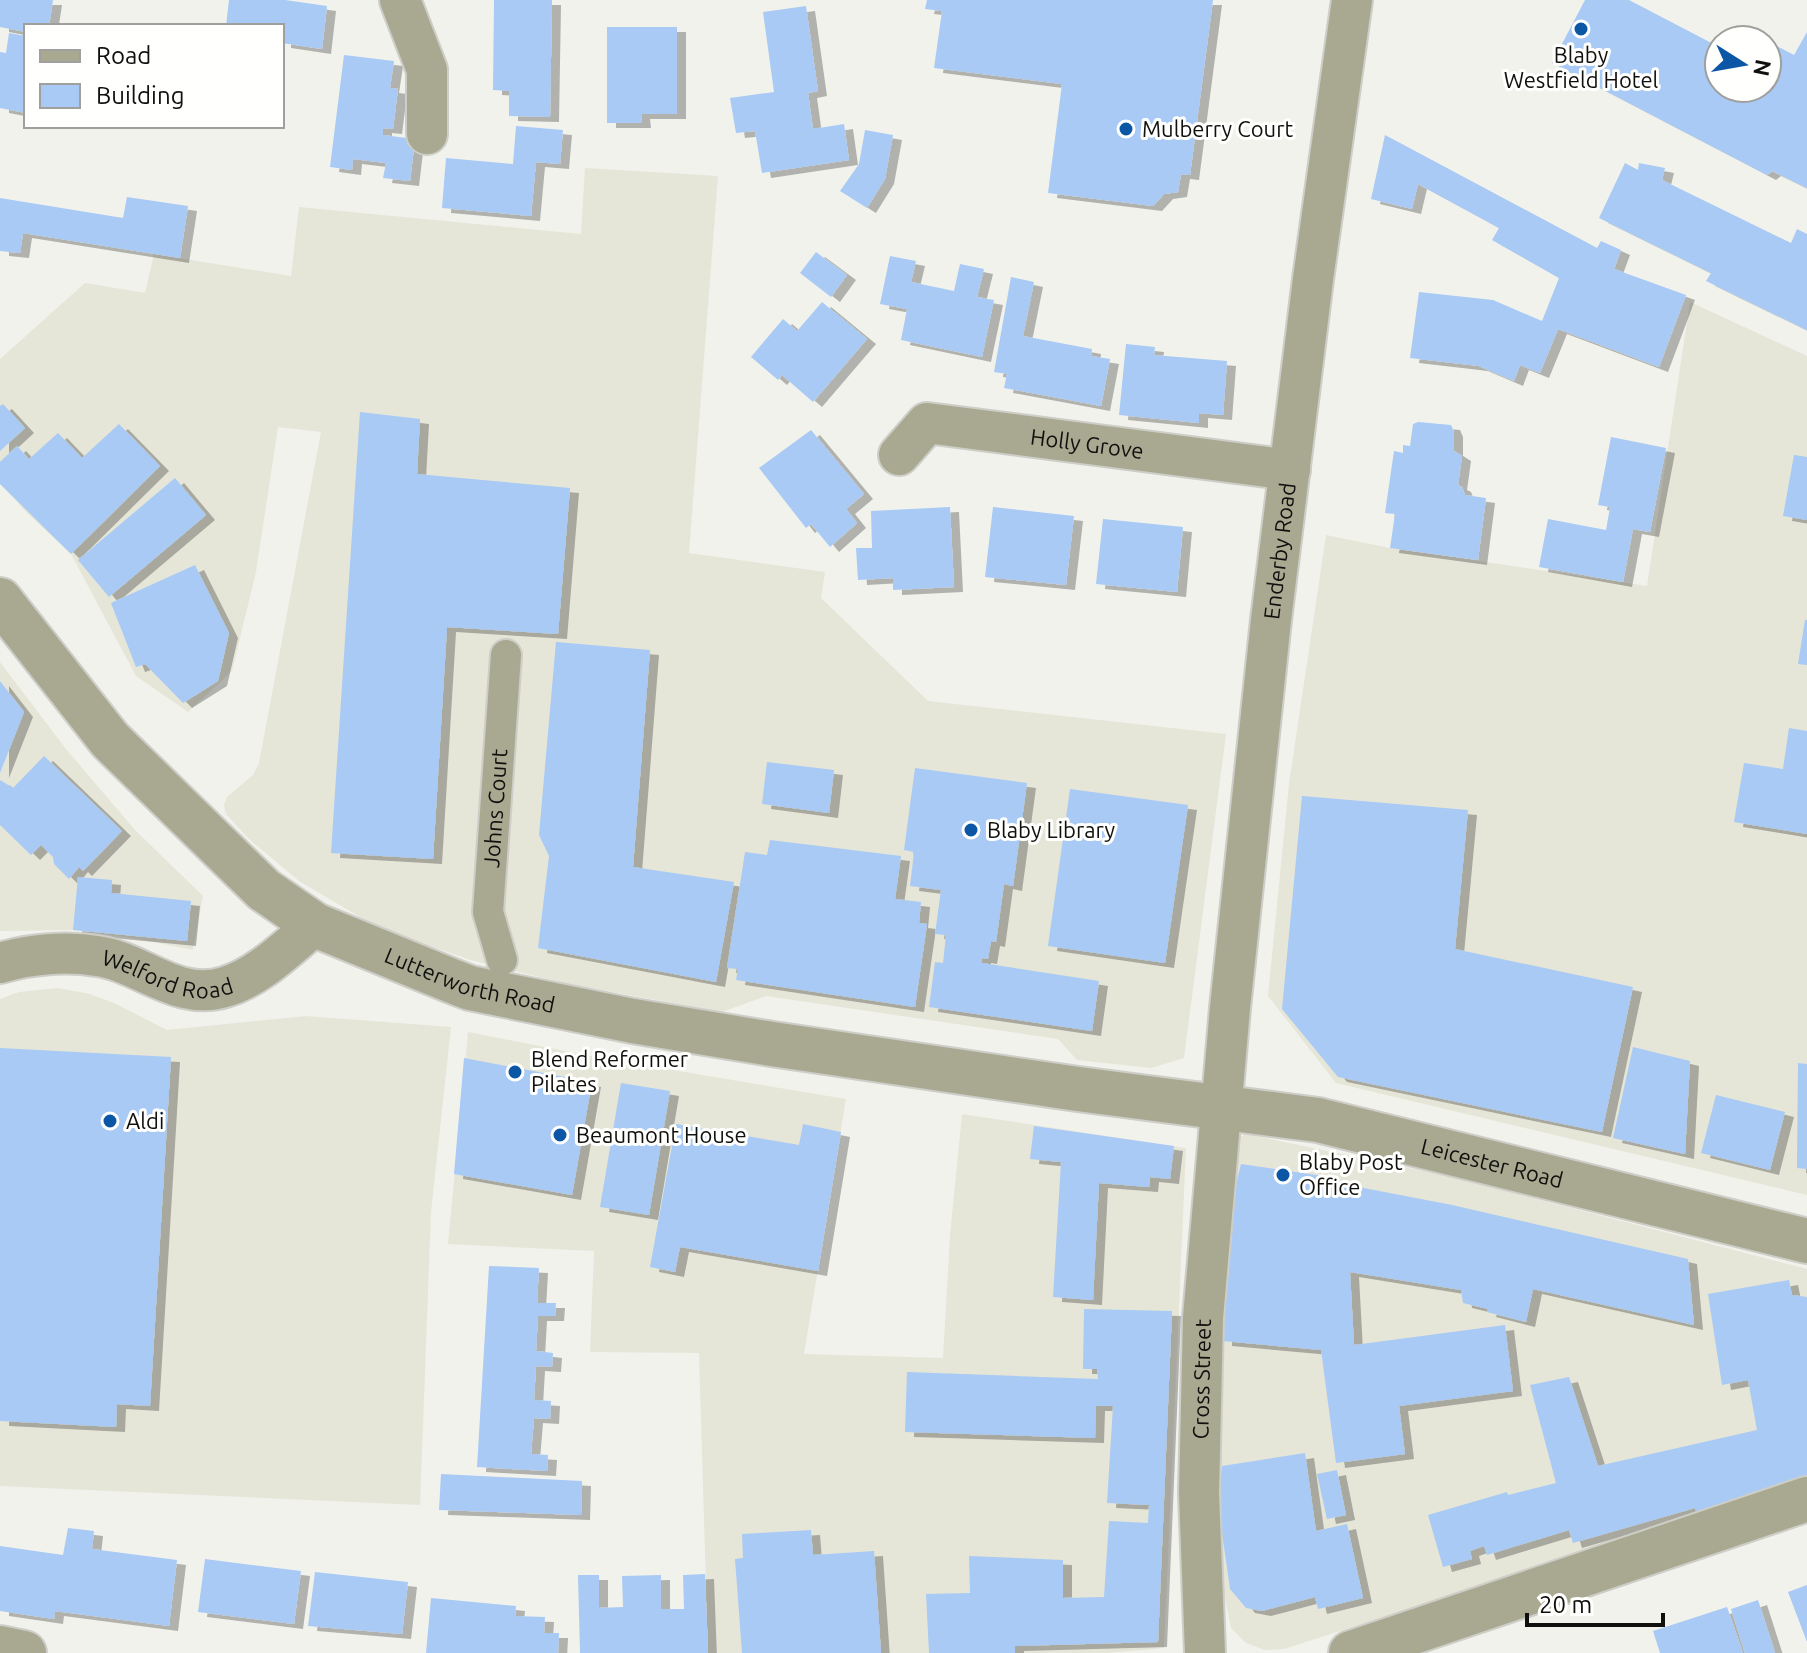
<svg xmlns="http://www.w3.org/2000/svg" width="1807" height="1653" font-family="Ubuntu,sans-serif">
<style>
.built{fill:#e5e5d8}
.building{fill:#a8caf5;filter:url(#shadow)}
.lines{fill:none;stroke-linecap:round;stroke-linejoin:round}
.pedestrian-casing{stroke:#cecec8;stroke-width:34}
.minor-casing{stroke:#cecec8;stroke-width:44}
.tertiary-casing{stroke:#cecec8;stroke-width:48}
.pedestrian{stroke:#a9a992;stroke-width:30}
.minor{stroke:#a9a992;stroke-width:40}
.tertiary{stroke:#a9a992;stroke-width:44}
.poi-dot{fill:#0b56a5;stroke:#fffffe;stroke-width:3}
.labels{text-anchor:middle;stroke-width:6;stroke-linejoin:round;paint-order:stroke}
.poi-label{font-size:22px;fill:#10100e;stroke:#fffffe;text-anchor:start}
.street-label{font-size:22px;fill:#10100e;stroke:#fffffe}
</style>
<defs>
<filter id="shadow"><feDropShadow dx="9" dy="5" stdDeviation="0" flood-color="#0004"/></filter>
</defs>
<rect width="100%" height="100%" fill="#f2f2ec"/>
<path class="built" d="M585,168l133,8 -29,377 136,19 -4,26 107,103 298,33 -42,324 -33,10 -74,-8 -19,-21 -292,-43 -44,16 -154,-28 -97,-24 -89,-30 -83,-49 -50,-42 -23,-25 -2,-9 3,-8 26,-22 6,-12 62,-331 -43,-5 -22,145 -24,99 -44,41 -52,-36 -65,-122 -46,-43 -25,-29v-123l85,-76 60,10 9,-39 137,22 8,-69 282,27z
M1690,302l117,54v839l-471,-112 -68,-87 21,-212 37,-249 64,13 257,38z
M0,662l66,87 69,81 68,66 -10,54 -54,-11 -66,-9 -73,1z
M58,988l32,6 26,10 51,26 139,-14 145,11 -20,185 -11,293 -420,-19v-487l19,-7z
M468,1032l133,26 245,41 -42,255 139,4 7,-122 12,-122 224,34 -22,500 -56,5h-400l-9,-300 -109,-1 4,-101 -146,-7z
M1246,1134l202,42 359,93v212l-523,168 -19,1 -19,-7 -15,-15 -15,-74 -6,-112 27,-303z"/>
<path class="building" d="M0,0h53l-4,26h-23v6l-26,-5z
M229,0h56l42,6 -5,43 -40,-6v-17h-56z
M494,0h58l-2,117 -41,-1v-25l-16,-1z
M927,0h286l-23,175 -9,-1 -3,18 -14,2 -11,12 -105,-13 14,-109 -128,-16 8,-57 -17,-2z
M1585,0h44l90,47v41h48v-47l27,14 13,-23v156l-35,-17 -5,4 -215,-112z
M806,6l12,85 -10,2 5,36 31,-5 5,36 -87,13 -7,-42 -19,2 -6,-35 44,-6 -11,-80z
M1737,25l28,15h-35z
M607,27h70v87h-36l1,9h-35z
M9,33l17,3v77l-26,-5v-56l6,1z
M344,55l50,6 -4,27 8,1 -5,40 -10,-1v7l32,4 -5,42 -27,-3 3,-15 -33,-4 -1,11 -22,-3z
M516,126l47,4 -3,34 -24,-2 -5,54 -89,-8 4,-50 67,6z
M865,130l28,5 -8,44 -18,29 -27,-17 19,-27z
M1385,135l212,113 4,-7 20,9 -7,19 72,26 -27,72 -101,-38 -18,44 -20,-8 -6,16 -35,-15 -69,-8 9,-66 74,8 49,21 17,-43 -67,-38 7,-12 -81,-44 -6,25 -41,-10z
M1625,163l13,7 1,-7 26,5 -3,12 129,63 6,-14 10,5v96l-101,-49 5,-8 -112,-55z
M127,197l61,9 -8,52 -157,-25 -3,20 -20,-2v-53l123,20z
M816,252l31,23 -16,22 -31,-24z
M890,256l26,5 -5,21 43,9 6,-27 24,5 -7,28 17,3 -12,57 -81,-17 6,-31 -27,-5z
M1011,277l23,5 -11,54 69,13 -1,7 19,3 -9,47 -97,-18 3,-14 -13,-2z
M822,302l45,37 -54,63 -31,-27 -4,5 -27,-23 32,-38 14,12z
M1126,344l29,3 -1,8 73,6 -4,54 -24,-2v10l-80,-8z
M3,404l22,24 -25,23v-45z
M360,412l60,7 -3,55 153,14 -12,146 -111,-7 -14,232 -102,-6z
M1418,422l33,3 3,7v19l8,5 -4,29 4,2 3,8 21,3 -8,62 -88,-12 5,-34 -10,-1 9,-62 9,2v-8l7,1 3,-22z
M119,424l41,42 -89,88 -71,-70v-22l17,-16 12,13 29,-26 24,25z
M811,430l53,64 -18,15 11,14 -27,24 -19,-23 -5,4 -47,-60z
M1611,437l55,11 -16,84 -17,-3 -10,53 -84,-15 9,-48 58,11 4,-23 -12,-2z
M1794,455l13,2v63l-24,-4z
M175,478l31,37 -97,82 -31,-37z
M950,507l4,80 -61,3v-12l-35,2 -2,-32h16l-1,-37z
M993,507l81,9 -8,69 -81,-8z
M1103,519l80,8 -6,65 -81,-8z
M195,565l34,68 -11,48 -35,22 -38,-39 -9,3 -25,-64z
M1805,620h2v45l-9,-1z
M556,642l94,8 -17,217 101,15 -18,100 -178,-34 11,-92 -10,-21z
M0,681l24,31 -24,61z
M1789,728l18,3v103l-73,-12 10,-59 39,6z
M44,756l78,75 -39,40 -4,-4 -10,12 -15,-15 -1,-7 -12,-12 -10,10 -31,-30v-45l13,8z
M767,762l67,8 -5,43 -67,-9z
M915,768l112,15 -14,103 -9,-2 -8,58 -5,-1 -3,18 -6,-1v5l117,18 -7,50 -163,-24 6,-45 8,1 3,-28 -11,-1 6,-44 -31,-4 4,-34 -10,-2z
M1070,789l118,16 -23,158 -117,-17z
M1302,796l166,14 -13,139 178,38 -31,145 -264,-55 -56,-68z
M770,840l131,16 -6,43 26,3 -2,21 8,1 -12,83 -179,-27 2,-11 -11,-1 18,-116 22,3z
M78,877l34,3 -1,13 80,8 -4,40 -114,-11z
M1633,1047l57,14 -5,93 -72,-16z
M0,1048l171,9 -21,349 -33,-2 -1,23 -116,-6z
M464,1058l128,24 -20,113 -118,-21z
M1798,1063l9,1v105l-10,-1z
M621,1083l49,8 -21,124 -49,-8z
M1716,1095l69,17 -15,58 -69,-17z
M676,1124l123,21 4,-21 38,8 -23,139 -138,-24 -5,25 -25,-5z
M1034,1126l140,20 -4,33 -20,-2 -1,10 -50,-4 -6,117 -40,-3 8,-135 -31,-3z
M1241,1164l82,12 -1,4 130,25 236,54 6,66 -161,-36 -7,33 -39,-10 1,-3 -25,-6 -2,-13 -111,-18 4,73 151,-20 8,66 -114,15 6,48 -69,9 -15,-113 -98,-9 4,-83 6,-62z
M489,1266l50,2 -2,35h19l-1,13h-17l-2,35 17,2 -1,14 -16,-1 -2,34 17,1 -1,18 -16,-1 -3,36 17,1 -1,16 -70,-4z
M1789,1280l3,15 15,2v184l-109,35 -3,-8 -122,35 -4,-13 -82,25 -3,-9 -14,5 2,8 -29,8 -15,-52 79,-23 1,3 48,-12 -26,-98 39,-8 29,89 159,-36 -9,-50 -26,5 -14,-91z
M1084,1309l88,2 -14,331 -143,4v7h-86l-3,-59 44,-1 -1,-37 94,4v38l41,-1 5,-76 39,2 1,-18 -42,-2 6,-97h-17l-1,32 -190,-6 2,-60 191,7 -1,-10h-14z
M1305,1453l11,78 31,-7 16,74 -45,11 -3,-12 -53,14 -16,-3 -16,-19 -12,-84 4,-39z
M1337,1470l9,45 -19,4 -10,-45z
M441,1474l141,7 -1,34 -142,-5z
M68,1528l26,3 -2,18 85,11 -8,66 -114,-15 -1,8 -54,-8v-65l63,9z
M811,1530l2,25 61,-4 7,102h-139l-7,-94 8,-1 -1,-24z
M205,1559l96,12 -7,53 -96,-12z
M315,1572l93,10 -6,52 -94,-8z
M705,1574l3,79h-128l-2,-78h21v33l24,-1 -1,-31 39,-1v34h23l-1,-34z
M1807,1585v57l-19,-50z
M431,1598l85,8 -1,10 30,1 -1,16h15l-1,20h-132z
M1758,1600l17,53h-30l-14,-44z
M1727,1607l16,46h-83l-7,-22z"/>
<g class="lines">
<defs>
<g id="pedestrian">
<path id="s1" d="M502,960l-14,-48 18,-257"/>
</g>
<g id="minor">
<path d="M400,0l27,70v64"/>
<path id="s2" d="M899,455l28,-32 363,47"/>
<path id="s3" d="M0,963c30,-9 66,-12 97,-7 45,6 80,46 128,31 34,-10 63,-40 90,-62"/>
<path id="s4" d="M1205,1653l-6,-160 4,-175 27,-310 41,-388 42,-341 39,-279"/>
</g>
<g id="tertiary">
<path id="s5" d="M0,600l110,140 154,150 51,35 137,56 18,7 163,33 139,23 306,45 240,31 489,121"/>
<path d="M0,1648l24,5"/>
<path d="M1351,1653l456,-154"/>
</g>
</defs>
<use href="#pedestrian" class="pedestrian-casing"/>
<use href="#minor" class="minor-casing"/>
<use href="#tertiary" class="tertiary-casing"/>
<use href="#pedestrian" class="pedestrian"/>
<use href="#minor" class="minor"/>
<use href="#tertiary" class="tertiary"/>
</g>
<g class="poi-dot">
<circle cx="1581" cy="29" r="8"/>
<circle cx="1126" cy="129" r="8"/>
<circle cx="971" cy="830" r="8"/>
<circle cx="515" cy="1072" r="8"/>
<circle cx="110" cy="1121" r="8"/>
<circle cx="560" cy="1135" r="8"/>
<circle cx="1283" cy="1175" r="8"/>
</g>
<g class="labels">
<g class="poi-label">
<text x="1581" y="63" text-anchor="middle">Blaby<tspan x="1581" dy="25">Westfield Hotel</tspan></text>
<text x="1142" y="137">Mulberry Court</text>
<text x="987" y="838">Blaby Library</text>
<text x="531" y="1067">Blend Reformer<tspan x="531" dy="25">Pilates</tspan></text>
<text x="126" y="1129">Aldi</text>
<text x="576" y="1143">Beaumont House</text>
<text x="1299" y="1170">Blaby Post<tspan x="1299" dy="25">Office</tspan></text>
</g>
<g class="street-label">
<text dy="8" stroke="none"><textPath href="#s2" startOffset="204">Holly Grove</textPath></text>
<text dy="8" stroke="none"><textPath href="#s4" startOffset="1106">Enderby Road</textPath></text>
<text dy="8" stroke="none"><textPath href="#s1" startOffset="154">Johns Court</textPath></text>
<text dy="8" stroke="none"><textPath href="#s3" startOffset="172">Welford Road</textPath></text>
<text dy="8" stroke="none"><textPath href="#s5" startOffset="620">Lutterworth Road</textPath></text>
<text dy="8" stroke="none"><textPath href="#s5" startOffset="1660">Leicester Road</textPath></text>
<text dy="8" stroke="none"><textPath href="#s4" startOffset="274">Cross Street</textPath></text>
</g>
</g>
<rect x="24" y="24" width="260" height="104" fill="#fffffe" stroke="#9f9f9e" stroke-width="2"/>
<rect x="40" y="50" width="40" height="12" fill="#a9a992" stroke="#9f9f9e" stroke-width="2"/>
<text x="96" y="64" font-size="24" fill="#10100e">Road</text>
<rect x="40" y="84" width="40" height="24" fill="#a8caf5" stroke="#9f9f9e" stroke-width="2"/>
<text x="96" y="104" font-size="24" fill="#10100e">Building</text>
<g transform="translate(1743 64) rotate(101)"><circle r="38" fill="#fffffe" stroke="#9f9f9e" stroke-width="2"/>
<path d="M0-6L14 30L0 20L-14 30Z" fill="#0b56a5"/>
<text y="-12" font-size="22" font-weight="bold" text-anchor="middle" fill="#10100e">N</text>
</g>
<path d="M1527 1613v12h136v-12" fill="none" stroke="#10100e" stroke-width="4"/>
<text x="1539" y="1613" font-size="24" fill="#10100e" stroke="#fffffe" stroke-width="6" paint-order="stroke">20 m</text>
</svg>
